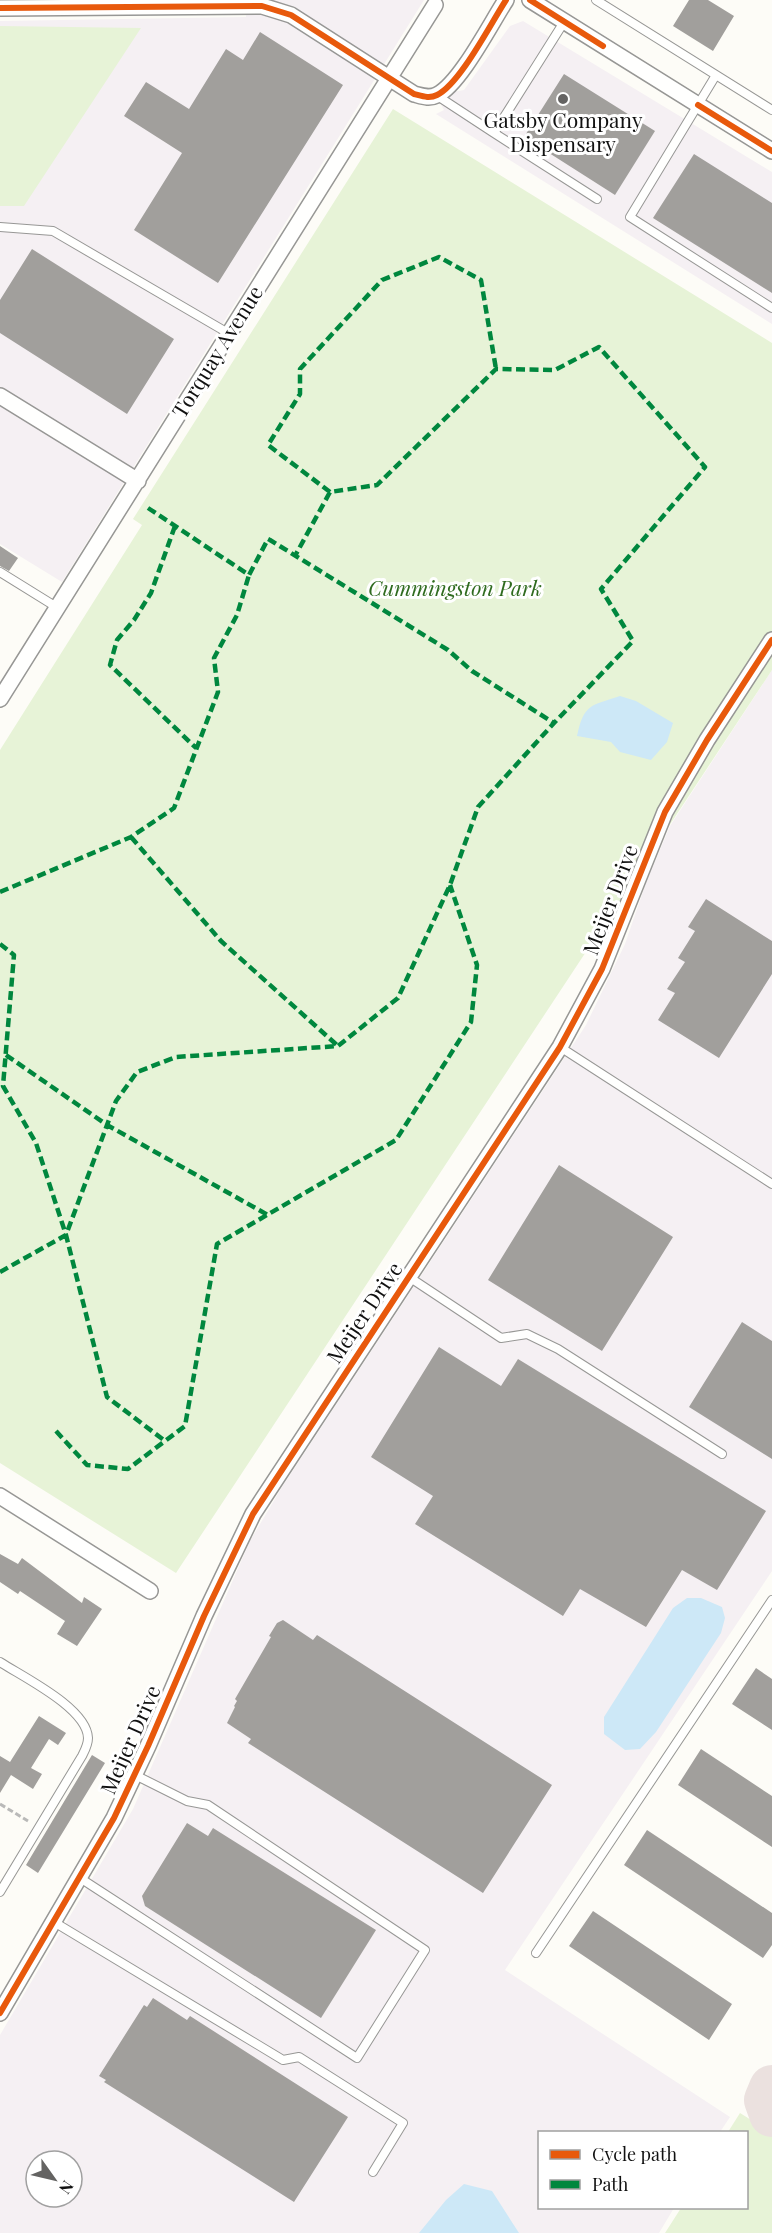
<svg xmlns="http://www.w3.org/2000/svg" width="772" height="2233" font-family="'Playfair Display',serif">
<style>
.industrial{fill:#f5f0f3;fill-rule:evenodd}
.green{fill:#e7f3d7}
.water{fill:#cde8f7}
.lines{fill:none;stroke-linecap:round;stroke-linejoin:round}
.taxiway{stroke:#ebe1df;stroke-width:46}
.building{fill:#a19f9c}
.lane-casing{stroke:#979795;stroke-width:10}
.street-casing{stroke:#979795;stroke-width:18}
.path{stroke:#b9b9b8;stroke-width:3;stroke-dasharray:6 3;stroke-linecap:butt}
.lane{stroke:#fffffe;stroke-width:8}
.street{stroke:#fffffe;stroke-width:15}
.quiet{stroke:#00873e;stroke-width:4.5;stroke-dasharray:9 4.5;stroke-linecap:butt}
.cycleway-casing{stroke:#fff;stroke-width:10}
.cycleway{stroke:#e8590c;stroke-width:6}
.poi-dot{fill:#646362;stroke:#fff;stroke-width:2}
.labels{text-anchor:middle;stroke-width:6;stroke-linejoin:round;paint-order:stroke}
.poi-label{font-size:21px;fill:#111;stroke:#fff}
.street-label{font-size:21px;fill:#111;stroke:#fff}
.park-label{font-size:21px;font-style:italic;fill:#2f6b1f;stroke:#fff}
</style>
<rect width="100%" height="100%" fill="#fdfcf7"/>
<path class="industrial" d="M247,0h177l-362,582 -62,-38v-523l246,-4z
M523,21l249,151v152l-336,-210 8,-4 -8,-15 28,-5 46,-64z
M772,670v901l-267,399 225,147 -10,15h-180v76h134l-15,25h-659v-198l133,-226 117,-268 32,-54 304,-462 39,-81 21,-61 24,-57zM36,2161h36v36h-36z"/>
<path class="green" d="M0,26l141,2 -117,178h-24z
M393,109l379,234v327l-596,903 -176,-110v-713l142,-225 -9,-6z
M740,2113l32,20v100h-107l16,-25h65v-76h-18z"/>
<path class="water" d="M620,696l16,5 37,22 -6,19 -16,18 -31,-8 -9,-10 -34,-6c7,-32 13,-30 43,-40z
M687,1598h14l21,9 3,11 -4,15 -65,99 -16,17 -15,1 -21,-16v-17l69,-109z
M464,2184l28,7 27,42h-100l27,-33z"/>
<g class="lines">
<path class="taxiway" d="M772,2088l-5,12 5,14"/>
</g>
<path class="building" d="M689,0h19l26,16 -21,35 -40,-25z
M260,32l83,53 -125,198 -84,-53 48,-77 -58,-37 22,-34 43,27 37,-60 17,11z
M564,74l91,57 -40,64 -91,-58z
M694,154l78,49v90l-119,-75z
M32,249l142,90 -47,75 -127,-81v-33z
M0,546l18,12 -9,13 -9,-5z
M706,899l66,42v33l-53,84 -61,-38 17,-27 -8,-4 18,-27 -7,-4 17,-27 -7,-4z
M559,1165l114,72 -71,114 -114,-71z
M742,1322l30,19v118l-83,-52z
M439,1347l62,39 17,-27 248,152 -49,79 -35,-20 -36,57 -66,-38 -17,27 -148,-92 18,-28 -62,-39z
M0,1554l18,10 4,-6 60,45 2,-6 18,12 -25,37 -20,-12 8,-13 -45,-30 -2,3 -18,-12z
M283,1620l30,20 4,-5 235,150 -69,108 -235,-150 3,-4 -24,-16 8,-16 -1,-1 3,-5 -2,-2 36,-62 -2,-1 8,-13z
M756,1668l16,11v51l-40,-26z
M39,1716l27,17 -8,12 -9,-6 -18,29 11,6 -9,15 -22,-14 -11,18v-37l10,6z
M701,1749l71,47v51l-94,-62z
M92,1755l13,8 -67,110 -12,-8z
M187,1823l21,13 5,-8 163,102 -55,88 -176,-112 -3,-10z
M647,1830l125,83v32l-9,13 -139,-93z
M593,1911l139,93 -23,36 -140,-94z
M153,1998l34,22 3,-4 158,101 -54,85 -190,-120 2,-2 -7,-4 45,-71 3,2z"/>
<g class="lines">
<defs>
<path id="lane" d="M596,0l176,110
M564,22l-70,111 103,66
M716,75l-86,142 142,91
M436,95l58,38
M0,227l53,4 175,102
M0,572l58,36
M560,1047l212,137
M409,1277l92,61 26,-4 31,15 164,105
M0,1662c23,15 87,46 88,76 0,7 -3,12 -6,18l-82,136
M80,1878l277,180 68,-108 -217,-145 -21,-4 -52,-26
M54,1922l229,138 16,-3 104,66 -30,49
M536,1953l236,-353"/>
<path id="street" d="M530,0l242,151
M0,8l262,-2 29,9 123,79c8,2 15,5 23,1 23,-11 54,-72 69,-95
M0,396l138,85
M0,699l435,-694
M0,1496l150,95
M0,2013l114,-195 34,-72 56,-130 49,-102 307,-467 42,-78 63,-157 42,-72 65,-100"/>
</defs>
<use href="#lane" class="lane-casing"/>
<use href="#street" class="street-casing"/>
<path class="path" d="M0,1804l28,17"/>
<use href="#lane" class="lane"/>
<use href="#street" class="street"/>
<path class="quiet" d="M330,492l-62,-47 32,-51v-25l82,-89 57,-23 42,23 15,89
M148,508l101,67 19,-36 2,1 178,110 24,21 82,52
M175,526l-24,67 -17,27 -17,20 -7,25 86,83
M131,837l90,104 117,105
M0,892l131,-55 43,-29 44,-116 -4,-34 23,-43 12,-40
M0,944l14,11 -11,131 33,57 30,92 41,162 58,44 20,-15 32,-182 179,-104 75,-118 6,-57 -27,-80
M6,1055l101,70 161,90
M0,1272l66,-37 50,-134 21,-29 39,-15 162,-11 60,-48 52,-113 28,-78 76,-84 79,-82 -32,-52 104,-122 -106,-120 -44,23 -59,-1 -119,116 -47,7 -35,64
M56,1431l31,34 41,4 37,-28"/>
<defs>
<path id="cycleway" d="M530,0l73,46
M0,8l262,-2 29,9 123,79c8,2 15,5 23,1 23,-11 54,-72 69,-95
M698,105l74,46
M0,2013l114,-195 34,-72 56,-130 49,-102 307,-467 42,-78 63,-157 42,-72 65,-100"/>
</defs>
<use href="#cycleway" class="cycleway-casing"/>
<use href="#cycleway" class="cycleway"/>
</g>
<circle class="poi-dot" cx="563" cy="99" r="6"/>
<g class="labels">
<g class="poi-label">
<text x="563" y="128">Gatsby Company<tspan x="563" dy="24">Dispensary</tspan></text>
</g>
<g class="street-label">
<text transform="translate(218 352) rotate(-58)" y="7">Torquay Avenue</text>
<text transform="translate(611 900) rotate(-69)" y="7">Meijer Drive</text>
<text transform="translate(365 1313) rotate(-56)" y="7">Meijer Drive</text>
<text transform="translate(131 1740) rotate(-66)" y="7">Meijer Drive</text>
</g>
<g class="park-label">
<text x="455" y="596">Cummingston Park</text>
</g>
</g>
<rect x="538" y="2131" width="210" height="78" fill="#ffffff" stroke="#a0a0a0" stroke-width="1.5"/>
<rect x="550" y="2150" width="30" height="9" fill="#e8590c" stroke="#a0a0a0" stroke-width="1.5"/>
<text x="592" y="2161" font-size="18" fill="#111111">Cycle path</text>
<rect x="550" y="2180" width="30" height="9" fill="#00873e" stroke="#a0a0a0" stroke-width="1.5"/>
<text x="592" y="2191" font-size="18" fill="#111111">Path</text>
<g transform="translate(54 2179) rotate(124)"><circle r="28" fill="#ffffff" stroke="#a0a0a0" stroke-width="1.5"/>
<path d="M0-4.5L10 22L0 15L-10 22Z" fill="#646362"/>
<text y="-9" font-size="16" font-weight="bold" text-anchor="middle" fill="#111111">N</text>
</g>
</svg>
